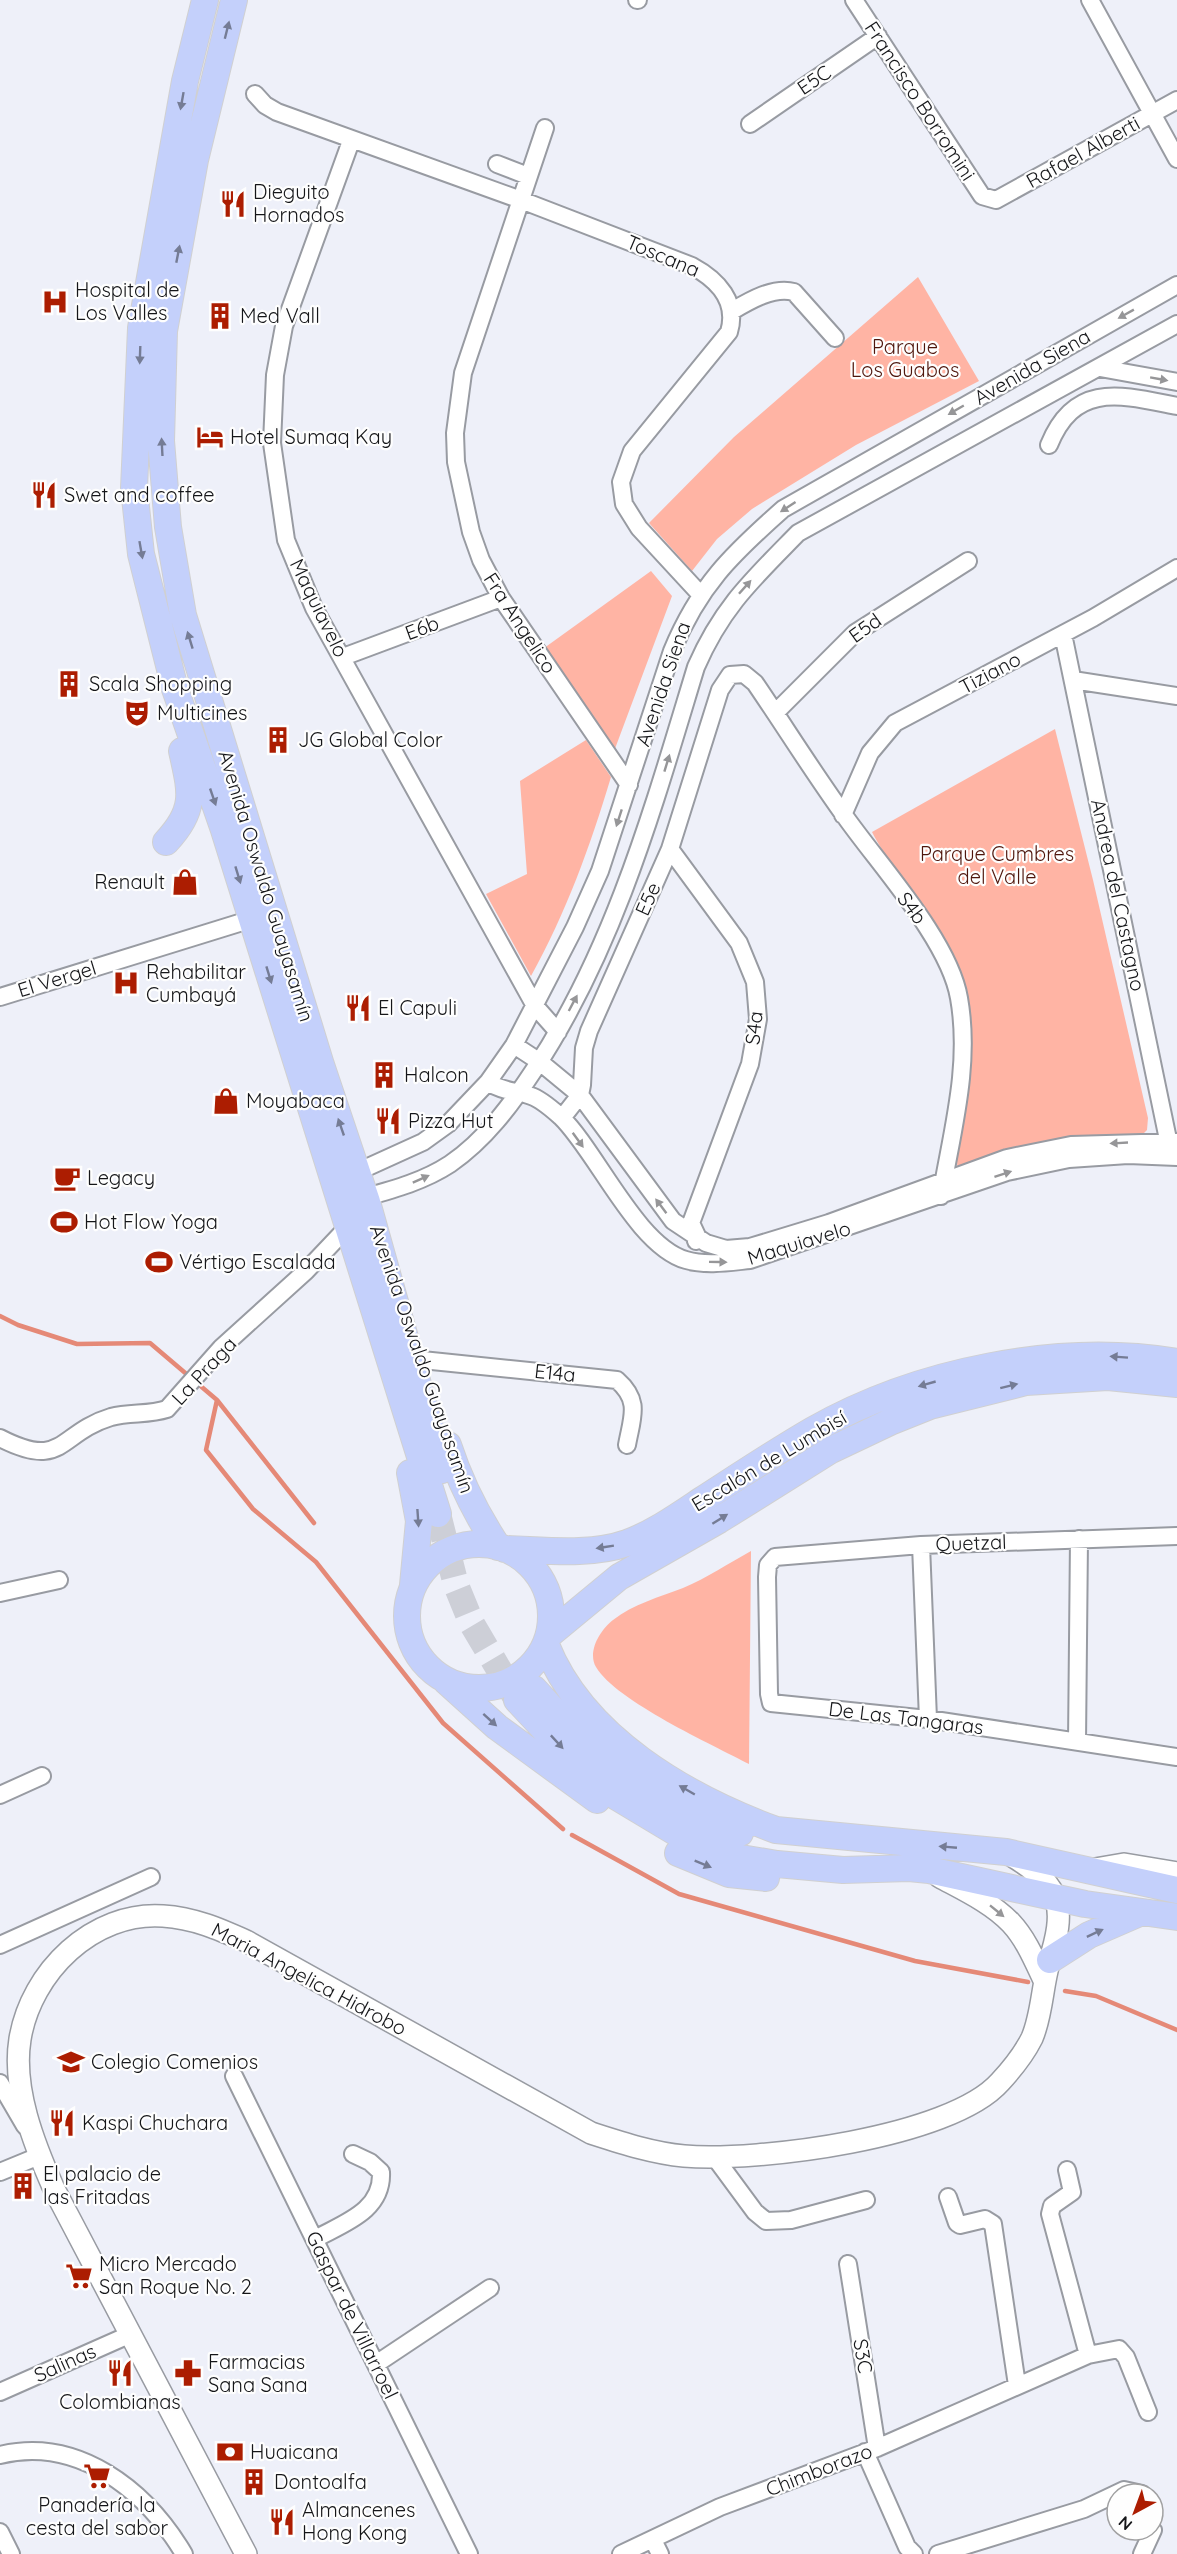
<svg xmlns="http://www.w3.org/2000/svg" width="1177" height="2554" font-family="Quicksand,sans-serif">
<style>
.green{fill:#ffb4a4}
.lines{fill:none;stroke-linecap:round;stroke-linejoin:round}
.stream{stroke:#e58977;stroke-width:4.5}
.primary-tunnel{stroke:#cdcfd7;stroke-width:26;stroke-dasharray:26 13;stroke-linecap:butt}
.minor-casing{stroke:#989ba2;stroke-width:20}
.tertiary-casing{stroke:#989ba2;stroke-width:24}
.primary-casing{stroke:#d0d0d1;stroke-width:28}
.minor{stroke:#fff;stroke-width:16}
.tertiary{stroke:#fff;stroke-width:21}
.primary{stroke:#c4d0fb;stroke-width:26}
.oneway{fill:#757c95}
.oneway2{fill:#969698}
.labels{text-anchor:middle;stroke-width:4.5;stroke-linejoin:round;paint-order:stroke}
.street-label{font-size:20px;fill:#151619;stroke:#fefefe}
.poi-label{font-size:20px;fill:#151619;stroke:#fefefe;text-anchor:start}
.park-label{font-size:20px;fill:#4f160c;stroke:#fefefe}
</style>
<rect width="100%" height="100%" fill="#eef0f9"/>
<path class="green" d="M918,277l61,104 -123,64 -104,64 -35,30 -25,32 -43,-48 85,-86z
M651,571l21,25 -59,158 -73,-103z
M1055,729l38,151 55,238 -1,12 -8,8 -181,34c-4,-22 6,-41 8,-63 4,-31 6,-66 4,-97 -3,-51 -73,-131 -98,-180z
M586,740l25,37c-21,70 -45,136 -80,199l-45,-82 41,-20 -7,-93z
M751,1551l-2,213c-36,-19 -133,-63 -153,-97 -9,-15 4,-37 17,-47 20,-16 47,-23 70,-32 24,-10 46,-25 68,-37z"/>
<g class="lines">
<path class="stream" d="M0,1316l18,9 59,19 73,-1 67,57 97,123
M217,1400l-11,50 47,59 63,53 127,161 120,106
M572,1835l107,59 236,67 113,21
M1065,1991l31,5 81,34"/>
<path class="primary-tunnel" d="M438,1514l18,71 16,39 45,76"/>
<defs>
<path id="minor" d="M637,0h1
M854,0l128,196 14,4 181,-100
M1090,0l87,159
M255,94l10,11 12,7 244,88 171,66c26,14 46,36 37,66l-97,119 -11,31 3,22 15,24 61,66
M750,124l128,-88
M545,128l-82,245 -8,60 1,29 15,70 10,28 20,38 128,187
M351,141l-67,185 -9,49 -3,68 14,97 28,68 221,398 23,26
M497,164l31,12
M732,311c17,-10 42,-25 62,-19l41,46
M1100,368l77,14
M1049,445c26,-64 72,-50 128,-39
M1063,634l107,515
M343,657l158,-59
M1073,680l104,16
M775,713l80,-80 113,-72
M843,815l27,-62 25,-30 198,-105 84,-50
M670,849l69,94 16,39 3,37 -8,45 -59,159 7,15 -2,3
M0,997l252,-78
M514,1045l26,17 40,33 93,126 33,22 20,6 24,-2 79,-24 178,-65 64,-13 106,-3
M488,1082c15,10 27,8 43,14 10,3 22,14 30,21 36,35 76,129 125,143 20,6 44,2 64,0l257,-88 62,-13 59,-4 49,2
M562,1118l18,-23 2,-10 2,-37 5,-17 81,-182 50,-159 10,-15 14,-1 11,9c30,44 58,89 89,132 35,50 105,125 115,183 12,67 -7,133 -18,198
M357,1172l66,-30 25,-18 40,-42 26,-37 61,-118 25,-56 72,-220c27,-65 59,-96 111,-142l394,-224
M366,1197c29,-8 58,-16 84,-33 35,-24 61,-59 84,-94 81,-122 120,-265 162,-403 26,-60 57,-88 102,-134l379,-209
M422,1360l195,20c24,21 15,37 10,65
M0,1438c64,33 58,-5 111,-21 19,-5 38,-2 56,-8l54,-61 85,-77 37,-39
M1177,1536l-256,9 -146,12 -7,8 -1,12 2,117 2,9 157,16 249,38
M921,1545l7,174
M0,1593l59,-13
M1077,1742l2,-203
M0,1795l42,-19
M0,1945l151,-68
M234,2076l235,478
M0,2083l25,43
M713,2155l42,57 11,9 25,-1 75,-20
M0,2172l39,-16
M948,2197l9,26 3,2 25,-6 8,5 24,161
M315,2239c29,-16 68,-28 66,-67l-11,-10 -17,-8
M848,2264l29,184
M1088,2355l31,-6 7,8 22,55
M376,2364l114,-76
M0,2392l131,-58
M865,2452l42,95 7,7
M0,2455c78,-19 146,35 184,99
M0,2532l11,22
M653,2540l7,14
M621,2554l99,-47 157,-59 211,-93 -38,-141 2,-8 20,-14 -5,-22
M938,2554l146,-45 40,-19 18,4
M1142,2554l11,-24"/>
<path id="tertiary" d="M1095,1869l29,-5 53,9
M940,1877c24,13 52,26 71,46 15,16 24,38 33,57
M246,2554l-192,-365c-20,-45 -42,-100 -34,-150 11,-67 73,-128 143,-123 31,2 56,13 83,25l345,192c31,10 61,20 93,23 73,6 266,-18 316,-74 12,-13 24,-28 32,-44 10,-23 10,-51 17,-75 17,-55 14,-75 -35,-106"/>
<path id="primary" d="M205,0l-20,81 -44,247 -7,160 7,66 34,135 49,141 214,684
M234,0l-39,160 -31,171 -3,110 7,86 15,88 138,450 46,137 75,268
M166,842c31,-33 25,-50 16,-91
M448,1445c12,37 28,69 50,102
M410,1473l9,48 -6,64
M407 1616a72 72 0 1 1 144 0a72 72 0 1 1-144 0Z
M505,1549c39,1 85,7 122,-6 27,-10 51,-27 75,-43 37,-24 73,-48 111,-70 104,-59 246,-88 364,-68
M550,1634l69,-57 100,-57 112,-70 59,-28 40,-16 96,-24 82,-5 69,7
M546,1645c37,93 140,152 230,185l230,22 171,38
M446,1681l51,46 100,73
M534,1689c17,18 33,37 51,53 40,36 103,77 155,91
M517,1700l57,61 43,36 70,42 48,18 42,7 66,6 66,-2 20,2 156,34 92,13
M678,1853l51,21 37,4
M1050,1960l39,-25 53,-23"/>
</defs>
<use href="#minor" class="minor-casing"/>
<use href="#tertiary" class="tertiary-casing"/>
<use href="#primary" class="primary-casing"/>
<use href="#minor" class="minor"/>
<use href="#tertiary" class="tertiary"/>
<use href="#primary" class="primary"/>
</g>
<defs><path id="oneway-solid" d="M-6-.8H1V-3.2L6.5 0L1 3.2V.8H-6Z" transform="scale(1.5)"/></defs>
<g class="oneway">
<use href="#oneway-solid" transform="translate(227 30) rotate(-76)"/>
<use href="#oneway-solid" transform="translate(182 101) rotate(100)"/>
<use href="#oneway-solid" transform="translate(178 254) rotate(-79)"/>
<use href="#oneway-solid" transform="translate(140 355) rotate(92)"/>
<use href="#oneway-solid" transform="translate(162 447) rotate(-93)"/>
<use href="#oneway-solid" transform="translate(141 550) rotate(80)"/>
<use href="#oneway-solid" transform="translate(190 640) rotate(-107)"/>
<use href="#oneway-solid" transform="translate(213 797) rotate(71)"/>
<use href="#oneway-solid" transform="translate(238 875) rotate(73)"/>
<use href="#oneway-solid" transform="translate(269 975) rotate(73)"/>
<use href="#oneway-solid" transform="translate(341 1127) rotate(-109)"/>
<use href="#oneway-solid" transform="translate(1119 1357) rotate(-176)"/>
<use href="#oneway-solid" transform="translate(927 1384) rotate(164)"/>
<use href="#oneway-solid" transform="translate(1009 1386) rotate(-14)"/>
<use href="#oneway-solid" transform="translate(418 1518) rotate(86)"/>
<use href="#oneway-solid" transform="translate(720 1519) rotate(-32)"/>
<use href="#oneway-solid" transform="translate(605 1547) rotate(171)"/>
<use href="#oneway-solid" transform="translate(490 1720) rotate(42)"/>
<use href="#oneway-solid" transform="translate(557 1742) rotate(47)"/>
<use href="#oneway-solid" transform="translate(687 1790) rotate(-150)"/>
<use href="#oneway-solid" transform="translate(948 1847) rotate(-175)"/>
<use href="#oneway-solid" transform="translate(703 1864) rotate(22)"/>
<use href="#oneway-solid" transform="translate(1095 1933) rotate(-25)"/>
</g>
<g class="oneway2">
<use href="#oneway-solid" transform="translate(1126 314) rotate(151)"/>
<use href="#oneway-solid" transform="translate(1159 379) rotate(10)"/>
<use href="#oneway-solid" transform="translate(956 410) rotate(150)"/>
<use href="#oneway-solid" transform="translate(788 507) rotate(147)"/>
<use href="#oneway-solid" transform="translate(745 587) rotate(-48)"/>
<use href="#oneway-solid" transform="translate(667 763) rotate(-73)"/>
<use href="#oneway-solid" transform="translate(619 818) rotate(108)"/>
<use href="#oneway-solid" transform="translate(573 1003) rotate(-62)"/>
<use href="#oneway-solid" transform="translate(578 1140) rotate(54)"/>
<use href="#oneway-solid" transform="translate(1119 1143) rotate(177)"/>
<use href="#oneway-solid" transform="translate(1003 1174) rotate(-18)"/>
<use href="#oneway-solid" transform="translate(421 1179) rotate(-24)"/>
<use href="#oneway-solid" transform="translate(661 1206) rotate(-127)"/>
<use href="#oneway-solid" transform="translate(718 1262) rotate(1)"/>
<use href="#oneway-solid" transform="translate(997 1911) rotate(39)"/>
</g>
<defs>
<symbol id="restaurant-bare" viewBox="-9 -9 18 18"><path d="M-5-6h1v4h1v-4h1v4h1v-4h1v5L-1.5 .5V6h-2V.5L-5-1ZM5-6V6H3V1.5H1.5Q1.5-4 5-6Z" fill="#ac1d01" stroke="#fefefe" stroke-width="2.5" paint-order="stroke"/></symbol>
<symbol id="hospital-bare" viewBox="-9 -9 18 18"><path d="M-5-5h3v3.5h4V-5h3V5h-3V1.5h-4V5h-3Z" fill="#ac1d01" stroke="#fefefe" stroke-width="2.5" paint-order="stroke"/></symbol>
<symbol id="building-bare" viewBox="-9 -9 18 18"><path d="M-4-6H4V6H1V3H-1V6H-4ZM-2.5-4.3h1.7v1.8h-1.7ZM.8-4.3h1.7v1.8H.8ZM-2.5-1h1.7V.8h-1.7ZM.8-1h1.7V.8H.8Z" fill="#ac1d01" stroke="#fefefe" stroke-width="2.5" paint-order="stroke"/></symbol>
<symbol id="hotel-bare" viewBox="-9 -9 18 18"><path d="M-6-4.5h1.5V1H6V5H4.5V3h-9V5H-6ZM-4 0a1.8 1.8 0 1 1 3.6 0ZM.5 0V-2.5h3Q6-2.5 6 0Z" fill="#ac1d01" stroke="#fefefe" stroke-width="2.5" paint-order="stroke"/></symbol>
<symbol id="theatre-bare" viewBox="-9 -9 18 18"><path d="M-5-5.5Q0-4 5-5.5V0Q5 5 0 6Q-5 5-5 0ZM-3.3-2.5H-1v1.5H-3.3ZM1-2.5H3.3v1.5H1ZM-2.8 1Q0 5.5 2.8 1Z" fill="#ac1d01" stroke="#fefefe" stroke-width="2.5" paint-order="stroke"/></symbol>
<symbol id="shop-bare" viewBox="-9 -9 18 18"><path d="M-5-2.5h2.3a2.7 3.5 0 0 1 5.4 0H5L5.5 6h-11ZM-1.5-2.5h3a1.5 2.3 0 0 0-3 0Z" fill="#ac1d01" stroke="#fefefe" stroke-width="2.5" paint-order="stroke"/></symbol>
<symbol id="cafe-bare" viewBox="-9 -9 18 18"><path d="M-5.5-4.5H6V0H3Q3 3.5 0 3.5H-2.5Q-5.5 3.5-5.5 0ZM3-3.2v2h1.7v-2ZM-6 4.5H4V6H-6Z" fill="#ac1d01" stroke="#fefefe" stroke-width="2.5" paint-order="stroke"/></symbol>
<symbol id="stadium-bare" viewBox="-9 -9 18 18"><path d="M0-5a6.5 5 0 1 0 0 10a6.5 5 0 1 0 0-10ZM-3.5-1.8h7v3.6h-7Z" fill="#ac1d01" stroke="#fefefe" stroke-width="2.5" paint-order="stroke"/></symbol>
<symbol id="school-bare" viewBox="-9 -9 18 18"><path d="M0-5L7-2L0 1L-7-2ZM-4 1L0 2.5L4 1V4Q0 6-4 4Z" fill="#ac1d01" stroke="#fefefe" stroke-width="2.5" paint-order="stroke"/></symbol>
<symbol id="supermarket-bare" viewBox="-9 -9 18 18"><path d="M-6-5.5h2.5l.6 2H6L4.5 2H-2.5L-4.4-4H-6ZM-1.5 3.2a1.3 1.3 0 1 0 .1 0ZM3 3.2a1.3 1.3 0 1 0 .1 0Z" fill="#ac1d01" stroke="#fefefe" stroke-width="2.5" paint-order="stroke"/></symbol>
<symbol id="pharmacy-bare" viewBox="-9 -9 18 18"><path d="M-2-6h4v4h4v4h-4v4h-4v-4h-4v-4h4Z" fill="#ac1d01" stroke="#fefefe" stroke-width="2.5" paint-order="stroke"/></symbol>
<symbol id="bank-bare" viewBox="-9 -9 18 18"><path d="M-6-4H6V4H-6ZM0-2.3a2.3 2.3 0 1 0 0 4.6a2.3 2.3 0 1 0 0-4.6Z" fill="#ac1d01" stroke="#fefefe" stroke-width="2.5" paint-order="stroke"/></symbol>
</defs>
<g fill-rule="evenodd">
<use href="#restaurant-bare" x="214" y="185" width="38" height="38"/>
<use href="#hospital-bare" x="36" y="283" width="38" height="38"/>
<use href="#building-bare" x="201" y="297" width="38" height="38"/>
<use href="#hotel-bare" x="191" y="418" width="38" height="38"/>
<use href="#restaurant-bare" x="25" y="476" width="38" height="38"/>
<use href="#building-bare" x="50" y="665" width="38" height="38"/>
<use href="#theatre-bare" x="118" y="694" width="38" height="38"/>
<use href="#building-bare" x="259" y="721" width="38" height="38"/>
<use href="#shop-bare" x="166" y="863" width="38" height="38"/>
<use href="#hospital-bare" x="107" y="964" width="38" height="38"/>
<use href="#restaurant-bare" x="339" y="989" width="38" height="38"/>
<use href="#building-bare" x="365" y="1056" width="38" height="38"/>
<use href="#shop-bare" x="207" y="1082" width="38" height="38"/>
<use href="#restaurant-bare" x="369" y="1102" width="38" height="38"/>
<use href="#cafe-bare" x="48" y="1159" width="38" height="38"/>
<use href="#stadium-bare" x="45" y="1203" width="38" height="38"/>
<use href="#stadium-bare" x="140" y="1243" width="38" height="38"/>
<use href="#school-bare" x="52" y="2043" width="38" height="38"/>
<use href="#restaurant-bare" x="43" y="2104" width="38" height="38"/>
<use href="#building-bare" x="4" y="2167" width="38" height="38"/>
<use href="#supermarket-bare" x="60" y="2257" width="38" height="38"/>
<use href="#restaurant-bare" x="101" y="2354" width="38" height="38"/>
<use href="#pharmacy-bare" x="169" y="2354" width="38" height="38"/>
<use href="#bank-bare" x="211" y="2433" width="38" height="38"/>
<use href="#supermarket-bare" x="78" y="2457" width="38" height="38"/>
<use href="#building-bare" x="235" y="2463" width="38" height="38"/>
<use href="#restaurant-bare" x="263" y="2503" width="38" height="38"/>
</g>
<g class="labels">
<g class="street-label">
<text transform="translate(814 80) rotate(-34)" y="7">E5C</text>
<text transform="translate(920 101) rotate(57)" y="7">Francisco Borromini</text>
<text transform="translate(1083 152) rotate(-29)" y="7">Rafael Alberti</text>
<text transform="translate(663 256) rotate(23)" y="7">Toscana</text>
<text transform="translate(1032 367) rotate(-30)" y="7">Avenida Siena</text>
<text transform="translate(319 608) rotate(64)" y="7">Maquiavelo</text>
<text transform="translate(520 623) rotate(57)" y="7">Fra Angelico</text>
<text transform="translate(422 628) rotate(-20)" y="7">E6b</text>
<text transform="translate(865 628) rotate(-36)" y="7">E5d</text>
<text transform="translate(990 673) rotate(-28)" y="7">Tiziano</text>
<text transform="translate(663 684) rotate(-71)" y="7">Avenida Siena</text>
<text transform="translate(266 886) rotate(73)" y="7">Avenida Oswaldo Guayasamín</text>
<text transform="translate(1118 895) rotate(78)" y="7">Andrea del Castagno</text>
<text transform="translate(648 899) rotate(-66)" y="7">E5e</text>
<text transform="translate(912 908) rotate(54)" y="7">S4b</text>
<text transform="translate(57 979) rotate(-17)" y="7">El Vergel</text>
<text transform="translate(754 1028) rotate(-84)" y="7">S4a</text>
<text transform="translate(799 1243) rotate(-17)" y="7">Maquiavelo</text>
<text transform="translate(422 1359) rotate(71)" y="7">Avenida Oswaldo Guayasamín</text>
<text transform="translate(204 1371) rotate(-47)" y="7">La Praga</text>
<text transform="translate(555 1373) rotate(6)" y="7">E14a</text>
<text transform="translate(769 1461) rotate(-31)" y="7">Escalón de Lumbisí</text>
<text transform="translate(971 1543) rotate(-2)" y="7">Quetzal</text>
<text transform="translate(906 1718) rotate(7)" y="7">De Las Tangaras</text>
<text transform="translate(309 1979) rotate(28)" y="7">Maria Angelica Hidrobo</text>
<text transform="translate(352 2315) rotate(64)" y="7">Gaspar de Villarroel</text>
<text transform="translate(863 2356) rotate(81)" y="7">S3C</text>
<text transform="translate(65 2363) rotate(-24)" y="7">Salinas</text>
<text transform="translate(819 2470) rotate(-21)" y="7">Chimborazo</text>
</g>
<g class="poi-label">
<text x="253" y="199">Dieguito<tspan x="253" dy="23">Hornados</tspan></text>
<text x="75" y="297">Hospital de<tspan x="75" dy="23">Los Valles</tspan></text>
<text x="240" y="323">Med Vall</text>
<text x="230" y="444">Hotel Sumaq Kay</text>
<text x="64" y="502">Swet and coffee</text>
<text x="89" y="691">Scala Shopping</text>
<text x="157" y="720">Multicines</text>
<text x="298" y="747">JG Global Color</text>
<text x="165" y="889" text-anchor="end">Renault</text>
<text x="146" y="979">Rehabilitar<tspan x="146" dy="23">Cumbayá</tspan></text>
<text x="378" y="1015">El Capuli</text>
<text x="404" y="1082">Halcon</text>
<text x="246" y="1108">Moyabaca</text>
<text x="408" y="1128">Pizza Hut</text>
<text x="87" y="1185">Legacy</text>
<text x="84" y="1229">Hot Flow Yoga</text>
<text x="179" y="1269">Vértigo Escalada</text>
<text x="91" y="2069">Colegio Comenios</text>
<text x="82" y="2130">Kaspi Chuchara</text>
<text x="43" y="2181">El palacio de<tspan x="43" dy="23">las Fritadas</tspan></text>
<text x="99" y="2271">Micro Mercado<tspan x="99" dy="23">San Roque No. 2</tspan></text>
<text x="208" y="2369">Farmacias<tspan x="208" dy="23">Sana Sana</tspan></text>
<text x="120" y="2409" text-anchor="middle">Colombianas</text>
<text x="250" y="2459">Huaicana</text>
<text x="274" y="2489">Dontoalfa</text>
<text x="97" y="2512" text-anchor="middle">Panadería la<tspan x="97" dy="23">cesta del sabor</tspan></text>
<text x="302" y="2517">Almancenes<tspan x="302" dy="23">Hong Kong</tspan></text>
</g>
<g class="park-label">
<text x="905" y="354">Parque<tspan x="905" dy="23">Los Guabos</tspan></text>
<text x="997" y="861">Parque Cumbres<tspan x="997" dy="23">del Valle</tspan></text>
</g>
</g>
<g transform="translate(1135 2512) rotate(221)"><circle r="28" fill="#fefefe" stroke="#a1a1a2" stroke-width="1.5"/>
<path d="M0-4.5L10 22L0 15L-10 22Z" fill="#ac1d01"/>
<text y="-9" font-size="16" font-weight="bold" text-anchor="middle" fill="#151619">N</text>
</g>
</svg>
